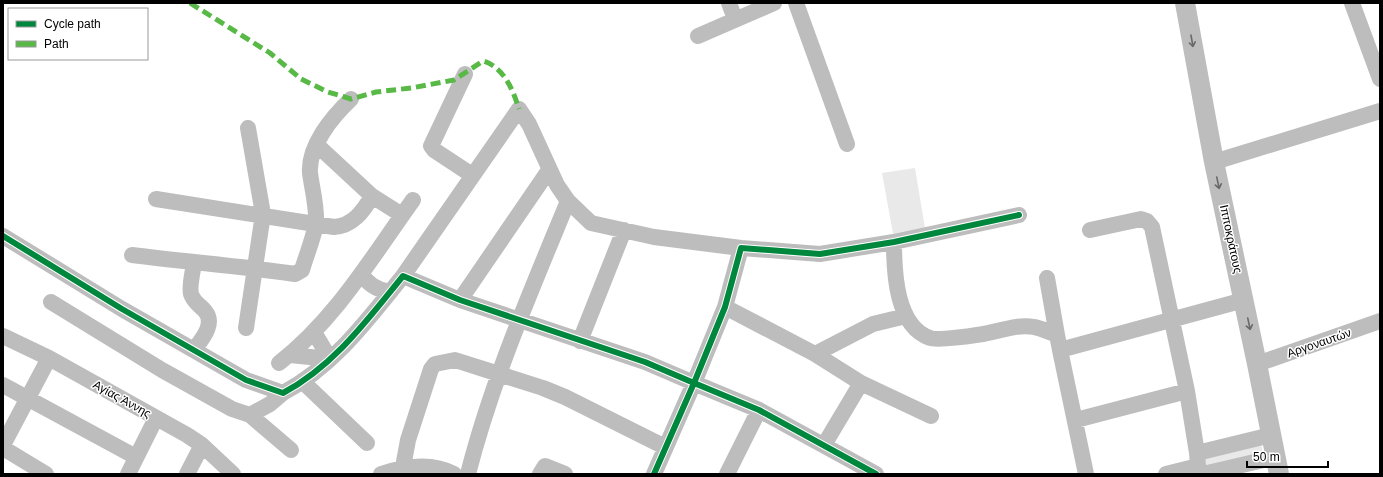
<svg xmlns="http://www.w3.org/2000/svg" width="1383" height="477" font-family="Helvetica,sans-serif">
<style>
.green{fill:#e9e9e9}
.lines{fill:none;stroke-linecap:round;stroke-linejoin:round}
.minor{stroke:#bdbdbd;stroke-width:16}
.major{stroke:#bdbdbd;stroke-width:20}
.quiet{stroke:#58b947;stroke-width:5;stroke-dasharray:10 5;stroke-linecap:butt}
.cycleway-casing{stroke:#fff;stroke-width:8}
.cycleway{stroke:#00873e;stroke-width:6}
.oneway{stroke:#686868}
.labels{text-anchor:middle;stroke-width:3;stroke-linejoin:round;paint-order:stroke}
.street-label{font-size:12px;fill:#000;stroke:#fff}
</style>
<rect width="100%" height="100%" fill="#fff"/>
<path class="green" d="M915,168l11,66 -32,5 -12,-66z
M1260,439l4,18 -60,14 -4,-16z"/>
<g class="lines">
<path class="minor" d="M729,3l6,16
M796,3l51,141
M1352,3l28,76
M698,36l76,-33
M465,74l-34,72 3,4 38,25
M317,145l55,51 30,19
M1214,162l166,-51
M156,199l178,28c18,-1 29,-15 38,-31
M1090,230l51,-11 6,2 5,6 35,164 10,62 1,13 3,8
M3,236l119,73 124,71 37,13c51,-27 85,-74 120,-117l57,24 185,62 49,21 -40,91
M894,242c0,31 2,84 36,96 7,3 49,-3 58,-5 15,-3 31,-9 46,-6 7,1 15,5 23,8l3,15 184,-50
M132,255c55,7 109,11 163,19l7,-4c4,-14 12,-33 14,-47 1,-17 -4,-34 -6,-50 -2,-27 22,-56 41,-74
M194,263c-1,8 -5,23 -3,31 3,9 9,11 14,17 11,13 -4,29 -11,39
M362,274c6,11 15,16 28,18
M403,276l116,-167 10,15 28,61 11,16 23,22 63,14 87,11
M1047,278l10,57
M460,300l89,-130
M51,302l111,68 70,39 18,6 41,35
M725,307l90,47 46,29 -37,62
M246,328l17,-114 -15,-86
M314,332l16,27
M3,336l46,22 138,77 15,10 31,29
M580,341l44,-111
M1060,350l26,124
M815,354l58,-30 33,-8
M290,355l40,4
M279,363c56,-43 93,-106 134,-163
M1257,364l123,-43
M303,382l64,61
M861,383l70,33
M3,385l133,72
M250,415l20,-11 13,-11
M1076,420l111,-29
M3,445l46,-87
M3,448l43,26
M1197,453l74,-18
M403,467l5,-27 23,-71 4,-5 20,-4 88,28 22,9 100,50
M128,474l28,-56
M187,474l15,-29
M381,474c24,-8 51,-12 73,0
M468,474c24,-94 63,-183 100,-273
M540,474l5,-8 20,8
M727,474l32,-64
M876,474l-117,-64 -65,-27 31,-76 16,-59 79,6 74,-12 125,-27
M1166,474l32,-8
M1203,474l73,-17"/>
<path class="major" d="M1185,3l29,159 43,202 22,110"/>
<path class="quiet" d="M190,3l80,50 31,26 27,13 23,7 25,-7 35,-4 43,-8 29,-19c21,6 30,29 36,48"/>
<defs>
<path id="cycleway" d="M3,236l119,73 124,71 37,13c51,-27 85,-74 120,-117l57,24 185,62 49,21 -40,91
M876,474l-117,-64 -65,-27 31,-76 16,-59 79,6 74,-12 125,-27"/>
</defs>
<use href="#cycleway" class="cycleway-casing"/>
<use href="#cycleway" class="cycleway"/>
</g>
<defs><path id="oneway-shaft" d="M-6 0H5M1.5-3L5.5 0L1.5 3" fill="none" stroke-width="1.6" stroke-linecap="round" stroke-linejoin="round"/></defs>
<g class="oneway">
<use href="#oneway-shaft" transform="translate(1192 41) rotate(80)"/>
<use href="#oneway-shaft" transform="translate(1218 183) rotate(78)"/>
<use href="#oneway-shaft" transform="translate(1249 324) rotate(78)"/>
</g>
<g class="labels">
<g class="street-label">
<text transform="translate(1231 239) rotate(78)" y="4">Ιπποκράτους</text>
<text transform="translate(1319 343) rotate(-19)" y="4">Αργοναυτών</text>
<text transform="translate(122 399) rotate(29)" y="4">Αγίας Άννης</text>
</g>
</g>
<rect width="1383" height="477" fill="none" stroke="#000000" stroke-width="8"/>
<rect x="8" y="8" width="140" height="52" fill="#ffffff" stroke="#999999"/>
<rect x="16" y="21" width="20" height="6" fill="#00873e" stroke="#999999"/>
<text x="44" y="28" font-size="12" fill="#000000">Cycle path</text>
<rect x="16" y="41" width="20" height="6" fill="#58b947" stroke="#999999"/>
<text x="44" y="48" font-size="12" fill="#000000">Path</text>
<path d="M1247 461v6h81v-6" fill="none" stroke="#000000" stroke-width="2"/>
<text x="1253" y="461" font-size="12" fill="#000000" stroke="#ffffff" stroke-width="3" paint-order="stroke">50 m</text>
</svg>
